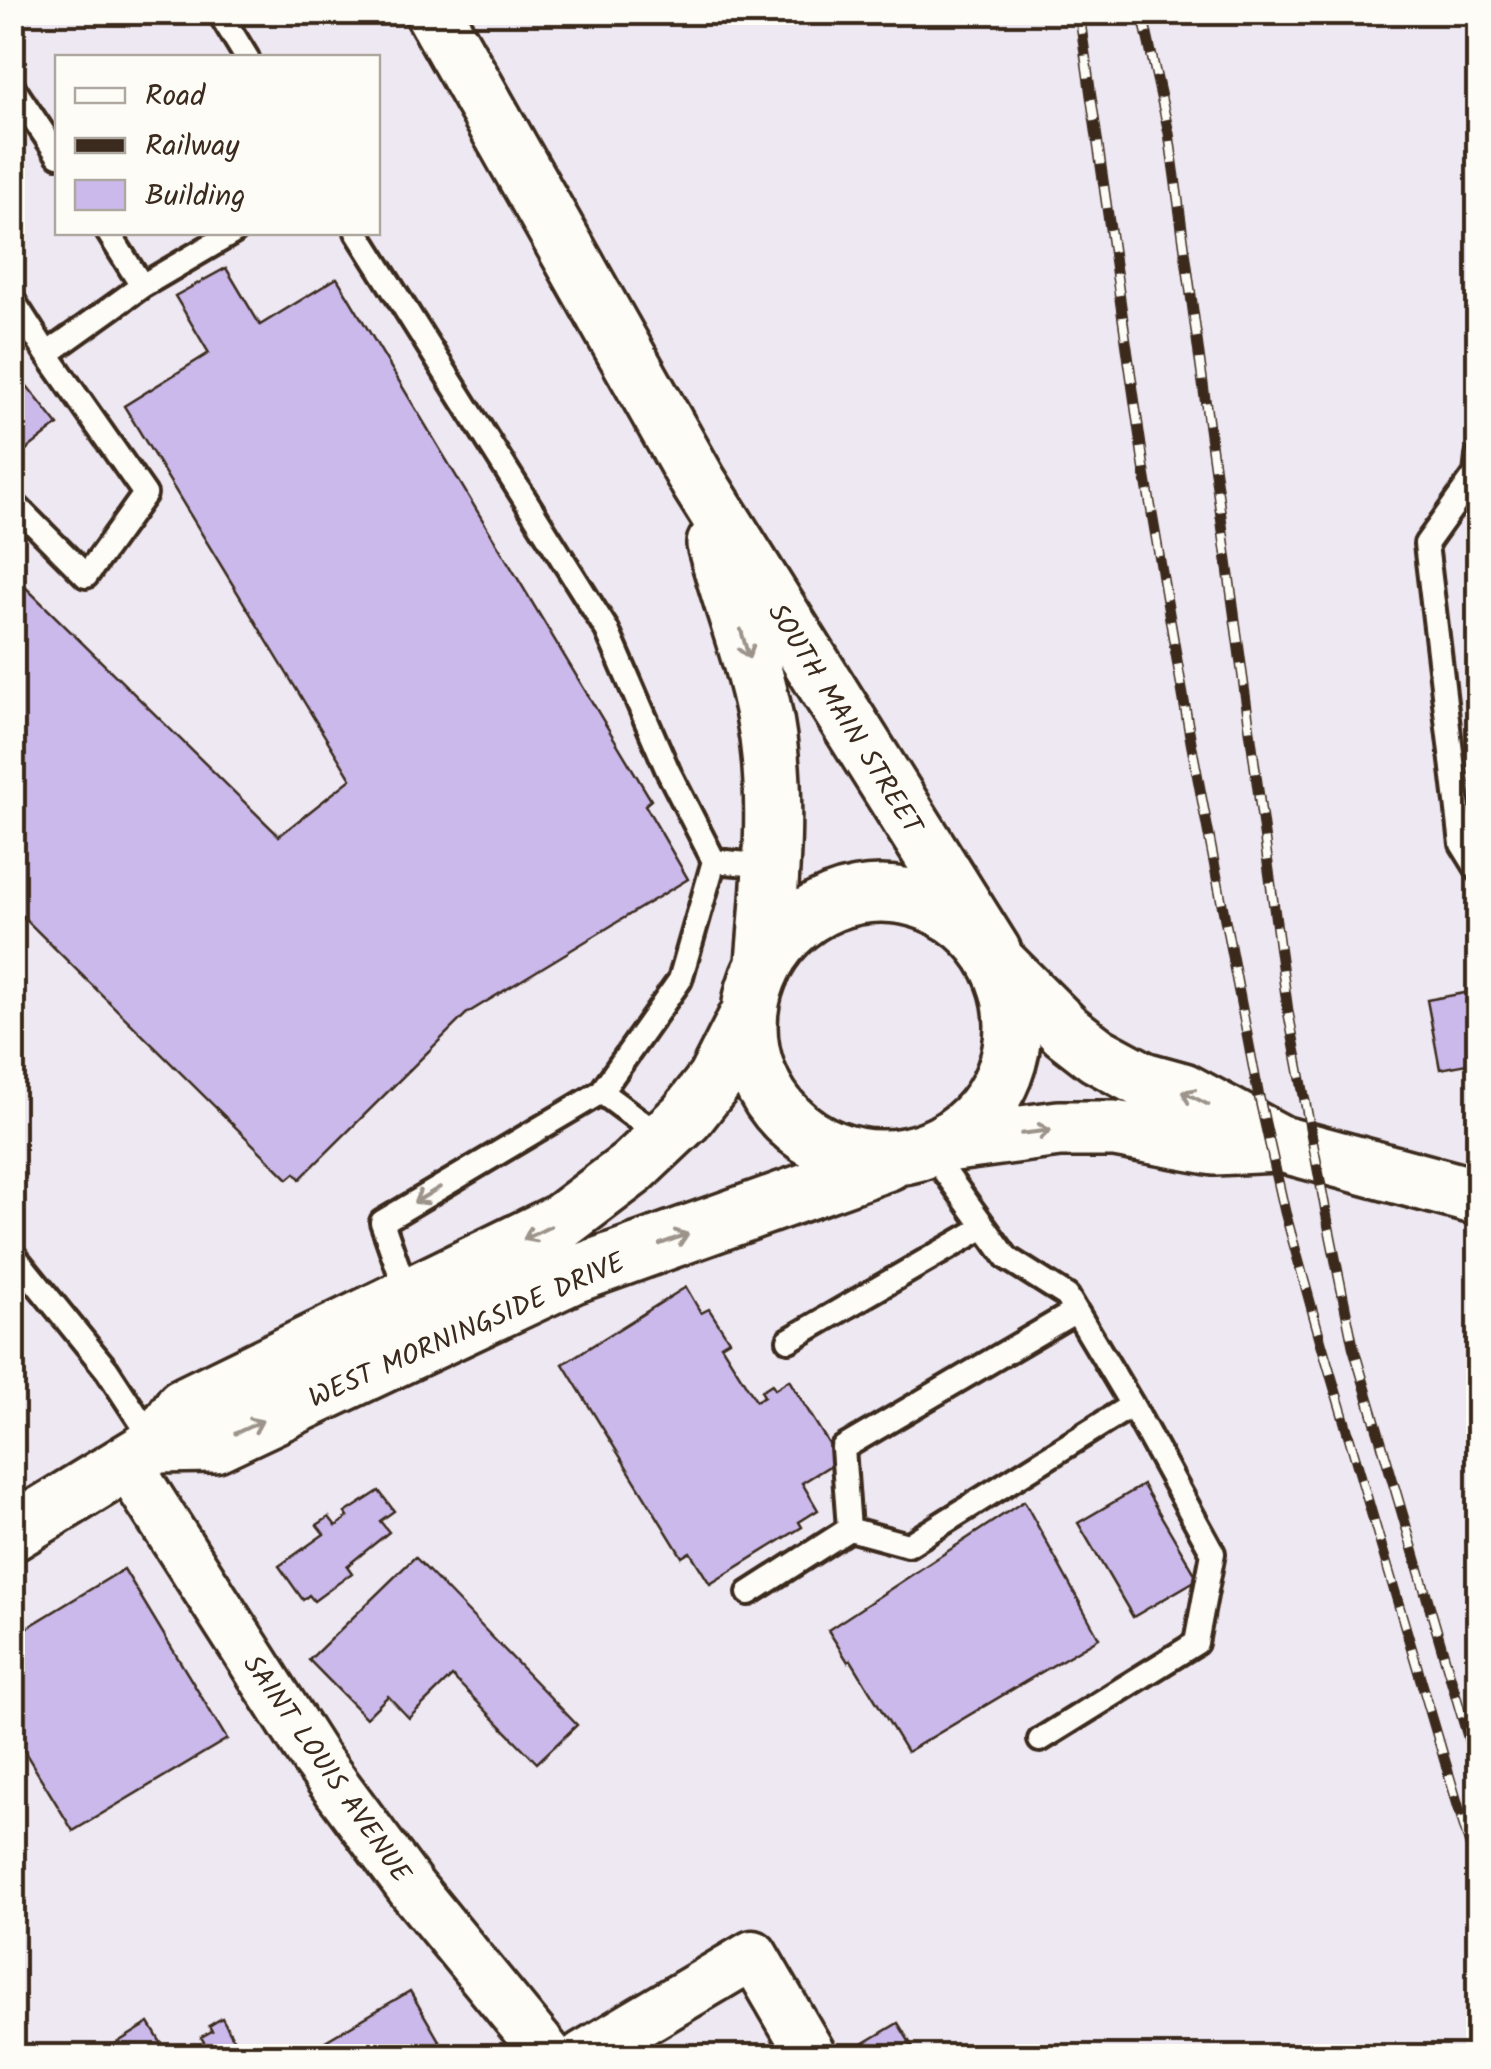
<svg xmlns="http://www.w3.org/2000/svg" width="1491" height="2069" font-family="Kalam,sans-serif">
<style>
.building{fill:#cab9ea;stroke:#3b2a1e;stroke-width:2.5}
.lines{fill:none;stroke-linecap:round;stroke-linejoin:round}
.lane-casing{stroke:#3b2a1e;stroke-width:30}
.street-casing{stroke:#3b2a1e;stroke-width:55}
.secondary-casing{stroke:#3b2a1e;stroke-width:62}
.lane{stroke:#fdfcf7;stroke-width:22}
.street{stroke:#fdfcf7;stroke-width:48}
.secondary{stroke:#fdfcf7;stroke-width:55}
.rail-casing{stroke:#3b2a1e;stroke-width:11}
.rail{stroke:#fdfcf7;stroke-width:8;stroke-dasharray:22;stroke-linecap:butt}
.oneway{stroke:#9c938a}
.labels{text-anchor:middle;stroke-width:8;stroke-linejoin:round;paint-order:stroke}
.street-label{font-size:28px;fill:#3b2a1e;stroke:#fdfcf7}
</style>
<rect width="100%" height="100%" fill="#eee8f3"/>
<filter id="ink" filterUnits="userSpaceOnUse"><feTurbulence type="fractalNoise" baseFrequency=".01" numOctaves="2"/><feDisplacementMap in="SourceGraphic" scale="20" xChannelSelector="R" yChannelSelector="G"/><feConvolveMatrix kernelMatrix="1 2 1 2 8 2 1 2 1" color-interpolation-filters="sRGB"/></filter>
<g filter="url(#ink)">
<path class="building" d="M226,268l34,57 77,-47 314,522 -6,5 43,74 -222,135 -166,165 -5,-6 -7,6 -276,-273v-332l267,262 72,-57 -227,-373 85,-53 -34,-57z
M12,367l46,58 -46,36z
M1470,992l8,70 -38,7 -13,-69z
M686,1287l15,26 8,-4 20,31 -8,5 35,56 8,-5 -3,-5 11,-7 3,5 14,-9 50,80 -37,23 16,27 -19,12 3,5 -92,57 -20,-32 -8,5 -119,-193z
M1143,1485l55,94 -65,38 -55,-94z
M379,1491l15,20 -14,10 9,11 -42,34 5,7 -38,28 -5,-6 -6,5 -24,-34 45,-32 -7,-9 12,-8 7,9 12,-9 -3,-4z
M1024,1501l75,137 -192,114 -56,-92 -3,2 -20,-32z
M415,1557l162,168 -40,38 -85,-87 -43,42 -21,-22 -22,22 -57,-58z
M124,1569l103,170 -154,92 -61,-100v-94z
M410,1991l38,65h-148z
M222,2018l21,38h-31l-11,-19 11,-6 -3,-5z
M149,2023l20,33h-46l-8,-12z
M898,2023l20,33h-66l-3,-4z"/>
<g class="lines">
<defs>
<path id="lane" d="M219,12l28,46
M12,86l46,69
M108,232l34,54
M357,232l250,398 61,141 46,90
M12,299l35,55
M1478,457l-2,17 -50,70 36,300 16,26
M12,502l74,74 59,-82 -98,-140 95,-68 92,-54
M601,1092l62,46
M929,1150l78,108 60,38 65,109 -224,140 -59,-16 -6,-81 233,-137
M12,1253l95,117 49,75
M408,1296l-26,-74 219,-130 79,-112 34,-119 57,5
M789,1340l195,-113
M749,1593l100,-64
M1040,1740l156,-97 17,-90 -81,-148"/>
<path id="street" d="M127,1464l188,294 97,131 137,167
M583,2056l170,-101 59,101"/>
<path id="secondary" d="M433,12l266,471 294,469
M715,544c17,64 44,128 53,194 10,74 2,150 -4,225
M749 1026a132 132 0 1 1 264 0a132 132 0 1 1-264 0Z
M998,963l68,68 31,24 46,25 40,11 98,53 197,53
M940,1145l119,-16h56l99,18 64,-3
M156,1445l58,-1 359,-169 315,-113
M12,1533l144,-88 27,-39 379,-185 70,-53 54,-51 29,-37 32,-63"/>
</defs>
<use href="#lane" class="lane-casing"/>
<use href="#street" class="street-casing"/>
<use href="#secondary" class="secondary-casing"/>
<use href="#lane" class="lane"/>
<use href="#street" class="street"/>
<use href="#secondary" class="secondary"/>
<defs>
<path id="rail" d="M1079,12l65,455 47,275 67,350 27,120 36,130 157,531
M1142,12l27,121 119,878 40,212 25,123 125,425"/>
</defs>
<use href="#rail" class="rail-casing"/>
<use href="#rail" class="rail"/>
</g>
<defs><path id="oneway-shaft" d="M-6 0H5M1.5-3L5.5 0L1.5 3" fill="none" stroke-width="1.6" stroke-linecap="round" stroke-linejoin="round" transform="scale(2.5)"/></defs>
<g class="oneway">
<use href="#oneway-shaft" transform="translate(745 644) rotate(74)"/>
<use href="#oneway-shaft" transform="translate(1195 1098) rotate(-153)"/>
<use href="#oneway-shaft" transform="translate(1036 1132) rotate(-7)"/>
<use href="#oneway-shaft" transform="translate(427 1195) rotate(149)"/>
<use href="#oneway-shaft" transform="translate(537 1233) rotate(154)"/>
<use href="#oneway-shaft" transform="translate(674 1239) rotate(-20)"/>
<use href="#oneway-shaft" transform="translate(249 1427) rotate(-25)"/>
</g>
</g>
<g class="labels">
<g class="street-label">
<text transform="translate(846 718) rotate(58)" y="10">SOUTH MAIN STREET</text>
<text transform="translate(466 1329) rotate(-24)" y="10">WEST MORNINGSIDE DRIVE</text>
<text transform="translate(328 1768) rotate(55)" y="10">SAINT LOUIS AVENUE</text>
</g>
</g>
<rect width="1491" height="2069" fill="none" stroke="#fdfcf7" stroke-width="50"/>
<rect x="25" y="25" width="1441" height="2019" fill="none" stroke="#3b2a1e" stroke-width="4" filter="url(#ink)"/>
<rect x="55" y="55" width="325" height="180" fill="#fdfcf7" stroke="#afa8a0" stroke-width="2.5"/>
<rect x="75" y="88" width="50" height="15" fill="#fdfcf7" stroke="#afa8a0" stroke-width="2.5"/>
<text x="145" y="105" font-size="30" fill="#3b2a1e">Road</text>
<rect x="75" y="138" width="50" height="15" fill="#3b2a1e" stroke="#afa8a0" stroke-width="2.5"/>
<text x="145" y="155" font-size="30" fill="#3b2a1e">Railway</text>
<rect x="75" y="180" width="50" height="30" fill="#cab9ea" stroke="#afa8a0" stroke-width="2.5"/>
<text x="145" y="205" font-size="30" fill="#3b2a1e">Building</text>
</svg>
